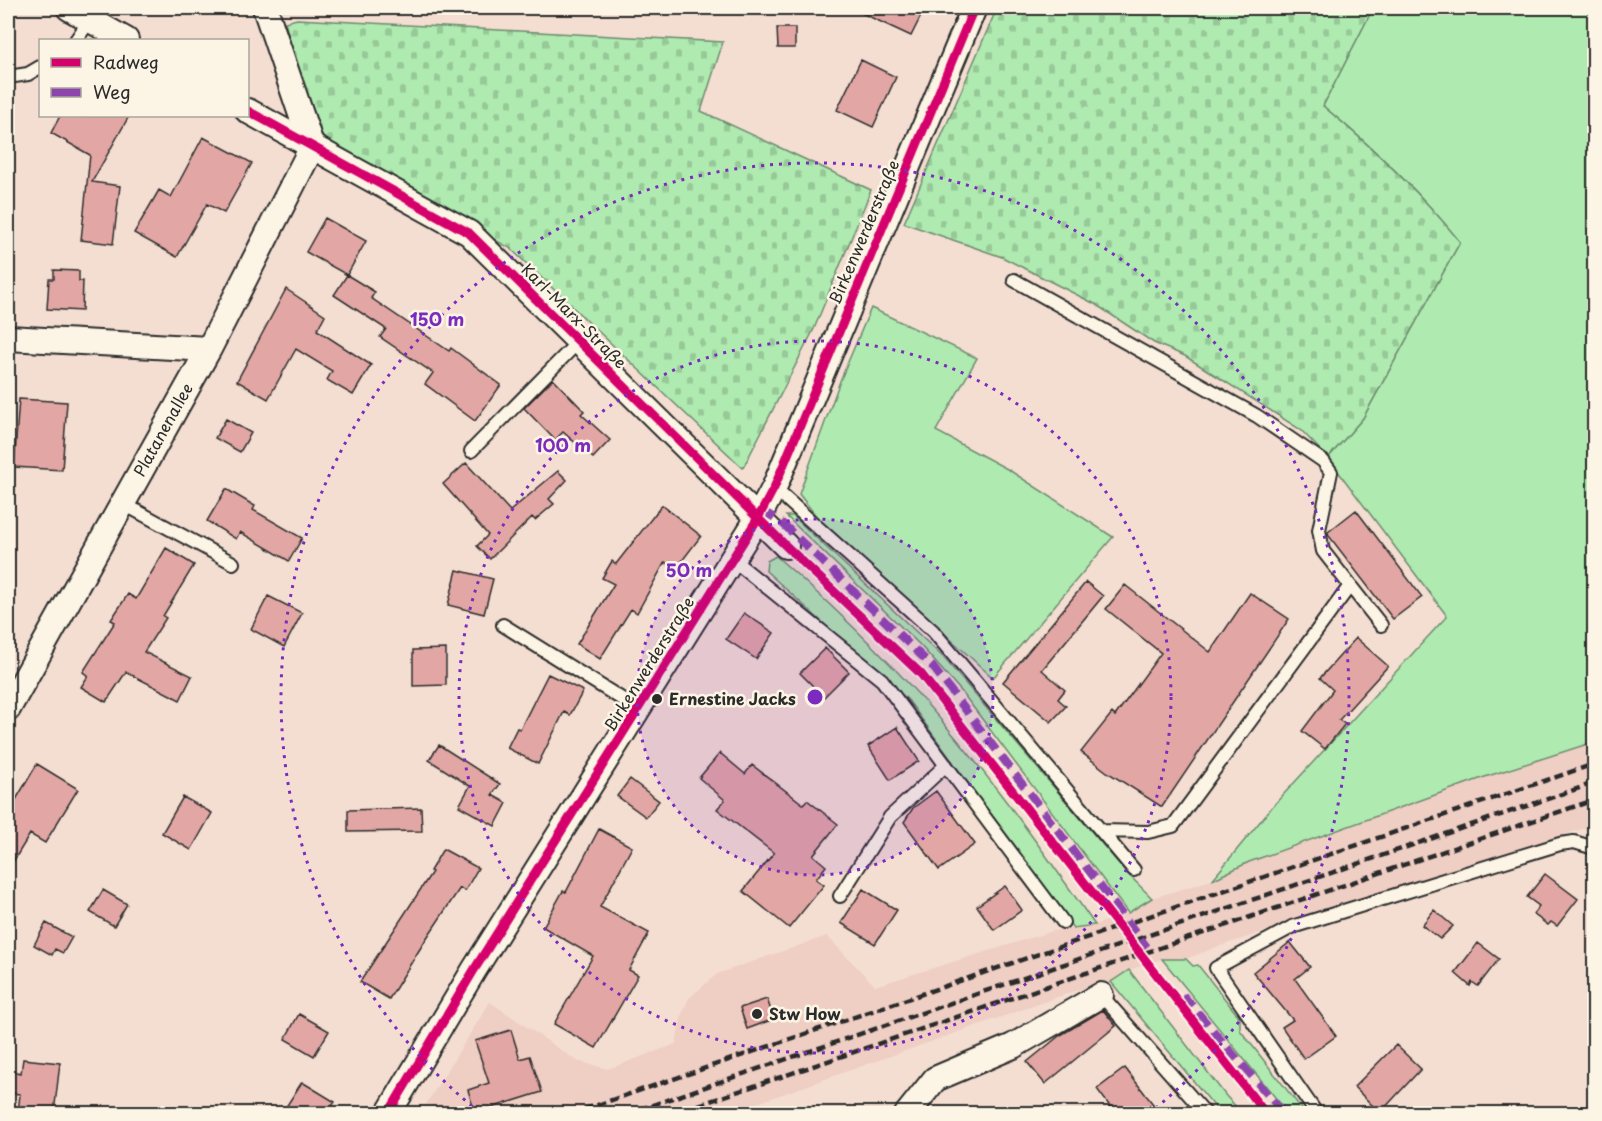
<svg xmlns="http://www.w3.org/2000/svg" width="1602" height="1121" font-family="'Playpen Sans',sans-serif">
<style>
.built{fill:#efcec4}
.grass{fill:#afeab0;stroke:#6d8a6e;stroke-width:1.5}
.cemetery{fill:url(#cemetery-stones);stroke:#6d8a6e;stroke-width:1.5}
.building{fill:#e2a7a4;stroke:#2b2b2b;stroke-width:1.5}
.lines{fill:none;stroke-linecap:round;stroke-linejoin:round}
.lane-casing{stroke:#2b2b2b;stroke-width:16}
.street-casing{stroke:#2b2b2b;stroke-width:28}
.lane{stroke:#fcf5e5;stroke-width:12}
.street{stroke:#fcf5e5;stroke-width:24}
.rail{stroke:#2b2b2b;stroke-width:4.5;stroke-dasharray:9 4.5;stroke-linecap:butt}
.quiet{stroke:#8e44ad;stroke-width:8;stroke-dasharray:15 8;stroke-linecap:butt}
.cycleway-casing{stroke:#fcf5e5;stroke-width:13}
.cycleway{stroke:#d6006c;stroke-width:9}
.ring{fill:none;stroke:#7b2cbf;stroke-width:3;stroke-dasharray:3 6}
.poi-dot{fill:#2b2b2b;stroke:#fcf5e5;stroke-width:2}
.labels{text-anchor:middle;stroke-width:5;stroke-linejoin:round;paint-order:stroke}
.street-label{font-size:16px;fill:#2b2b2b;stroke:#fcf5e5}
.poi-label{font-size:16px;font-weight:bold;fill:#2b2b2b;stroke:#fcf5e5;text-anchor:start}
.centre{fill:#7b2cbf;stroke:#fcf5e5;stroke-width:3}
.ring-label{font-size:18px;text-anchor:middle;font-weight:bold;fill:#7b2cbf;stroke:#fcf5e5;stroke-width:5;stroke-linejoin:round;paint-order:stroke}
</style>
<defs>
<pattern id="cemetery-stones" width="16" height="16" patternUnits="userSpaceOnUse" patternTransform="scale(1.5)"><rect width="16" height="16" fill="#afeab0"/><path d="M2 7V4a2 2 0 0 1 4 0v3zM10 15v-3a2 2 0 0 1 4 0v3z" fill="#97c998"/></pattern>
</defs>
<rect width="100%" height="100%" fill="#f4ded2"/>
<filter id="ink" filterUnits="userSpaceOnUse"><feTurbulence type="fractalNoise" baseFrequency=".0167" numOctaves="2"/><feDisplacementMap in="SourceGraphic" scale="12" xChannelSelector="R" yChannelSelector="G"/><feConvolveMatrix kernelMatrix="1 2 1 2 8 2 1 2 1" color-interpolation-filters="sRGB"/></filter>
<g filter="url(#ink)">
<path class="built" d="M1594,742v83l-380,123 -28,11h-24l-33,11 -18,12 -19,3 -363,128 -289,1 -14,-10 64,-102 87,59 31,8 68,-25 6,-30 7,-16 28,-24 110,-38 48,50 178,-55 42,-6 33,-12 24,-15 60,-18 37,-18 236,-85z"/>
<path class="grass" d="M1373,8h221v734l-109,35 -236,85 -37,18 60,-73 175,-191 -119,-158 35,-40 97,-176c-40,-50 -88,-96 -137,-136z
M871,308l106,50 -41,73 73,39 104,67 -120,141 -176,-161 -18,-23 41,-113z
M786,516h7l150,141 183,215 26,26 -24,15 -167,-222 -41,-46z
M776,556c64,56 126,116 180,182 49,59 95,124 139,187l-22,3 -165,-228 -142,-129 1,-10z
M1162,959h24l7,7 5,-1 42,53v12l65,83h-17z
M1129,970l97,126 16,17h-22l-109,-131z"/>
<path class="cemetery" d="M997,8h376l-50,98c49,41 97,86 137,136l-97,176 -35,40 -27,-28 -116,-74 -31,-13 -59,-39 -93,-47 -98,-34z
M297,19l426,23 -22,69 170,79 -57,139 -71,139 -233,-220 -194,-105 -31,-121z"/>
<path class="building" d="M851,8h74l-14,28z
M777,28h18v20h-17z
M861,60l35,17 -23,50 -36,-17z
M60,116h69l-37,66 28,4 -7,58 -32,-4 9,-85 -39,-22z
M203,137l49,26 -28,50 -17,-9 -30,53 -43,-24 25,-43 12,7z
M325,218l41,23 -19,34 -41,-23z
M54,270l25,1v10h4l-1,30 -35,-2 2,-30h5z
M347,275l28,17 -4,6 78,53 2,-3 50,37 -26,36 -50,-37 8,-11 -53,-36 6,-8 -52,-34z
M286,289l39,26 -8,15 54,35 -18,30 -26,-15 5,-9 -36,-22 -28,50 -31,-18z
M553,379l31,32 -3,3 29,26 -17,18 -30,-26 -8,8 -31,-32z
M19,399l48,3 -5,68 -48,-3z
M226,419l25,14 -11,19 -25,-14z
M466,463l44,48 48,-40 9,9 -18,19 5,5 -19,16 -3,-3 -42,42 -13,-13 11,-11 -45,-51z
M226,489l29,17 -2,4 49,28 -13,23 -49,-29 -4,7 -29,-18z
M662,505l39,31 -26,34 -10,-8 -28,51 -6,-4 -31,50 -23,-15 37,-60 -12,-6 10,-17 4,3z
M1356,510l66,87 -29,22 -64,-83 -1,-4z
M166,548l28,17 -31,51 3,2 -22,34 48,24 -12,24 -54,-28 -20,30 -25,-15 7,-11 -5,-4 32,-50 -4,-2 17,-26 8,5z
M457,570l36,9 -9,35 -36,-9z
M1086,582l17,14 -61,74 23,20 -7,9 8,7 -15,16 -48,-40z
M1125,585l85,67 40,-59 39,26 -127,188 -55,-35 -26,-20 31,-39 3,3 46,-63 -55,-44z
M268,596l34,17 -18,34 -33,-18z
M744,613l30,20 -18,26 -30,-20z
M1356,638l32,28 -49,54 6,4 -20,25 -23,-18 31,-41 -13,-12z
M825,648l24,24 -25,25 -24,-24z
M446,649v36l-33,1v-36z
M548,674l35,17 -13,24 -6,-3 -26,52 -31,-16 10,-20 3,1z
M897,727l22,34 -29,19 -22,-34z
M439,745l61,39 -8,11 15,8 -12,23 -36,-20 11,-20 -41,-26z
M720,753l25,21 7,-9 51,39 4,-4 31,24 -25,31 13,11 -10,13 8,6 -35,43 -46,-37 31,-38 -57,-44 8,-9 -26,-22z
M37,764l41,25 -33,54 -15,-9 -22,36v-57z
M630,779l29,22 -13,16 -29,-21z
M936,791l39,53 -36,26 -35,-48 9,-14z
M183,797l29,16 -21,37 -29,-17z
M421,808l1,23 -74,1v-22z
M599,829l33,18 -32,60 49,26 -20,37 9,5 -42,73 -42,-24 39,-68 -50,-29 20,-36 3,1z
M443,849l35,19 -13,23 -5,-3 -34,51 -37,60 -29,-17 72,-110 -2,-1z
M1545,874l33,25 -21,27 -6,-4 -3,3 -15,-11 6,-8 -12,-9z
M1005,886l17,24 -28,20 -17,-24z
M863,889l34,21 -22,34 -34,-21z
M103,890l24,14 -13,22 -24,-14z
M1434,910l19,16 -13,13 -18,-14z
M46,923l26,14 -9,16 -8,-4 -3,6 -18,-10z
M1290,942l20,25 -15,12 41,57 -32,23 -22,-32 11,-7 -40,-48z
M1478,943l21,16 -21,27 -6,-4 -2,4 -15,-13z
M767,999l7,20 -27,10 -7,-21z
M1103,1010l13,16 -71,58 -18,-22 32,-26z
M299,1014l30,17 -15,25 -29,-17z
M511,1030l9,29 10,-3 12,36 -67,21 -7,-23 21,-7 -14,-42z
M1396,1045l25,24 -41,44 -26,-26z
M23,1059l37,4 -6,50h-36l2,-19 -12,-1v-3l2,-19 11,2z
M1125,1068l35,45h-45l-18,-24z
M302,1082l33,20 -8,11h-45z"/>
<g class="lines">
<defs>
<path id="lane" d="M76,40l14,-20
M8,77l20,-3 12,-7
M1014,280l243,136 66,45 8,11 -12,58 4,21 58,74
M471,451l108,-110
M774,488l159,143 201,239
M122,503l111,60
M732,559l150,121 181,242
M503,625l135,84
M1102,831l46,1 25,-6 176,-239
M840,896l50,-79 56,-52
M1101,995l105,119
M1317,1114l-101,-146 76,-41 268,-83 14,-2 20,6"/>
<path id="street" d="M69,8l57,32
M265,8l47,139
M248,111l221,122 317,313
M8,338l201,11
M8,709l201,-360 103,-202
M388,1114l86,-144 284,-452 16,-30 200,-480
M907,1114l28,-35 78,-33 88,-51"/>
</defs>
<use href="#lane" class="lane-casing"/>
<use href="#street" class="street-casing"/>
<use href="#lane" class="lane"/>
<use href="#street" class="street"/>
<path class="rail" d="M571,1114l1023,-350
M626,1114l968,-331
M672,1114l922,-314"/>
<path class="quiet" d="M762,510l20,13 150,143 215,281
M1183,995l101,119"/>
<defs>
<path id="cycleway" d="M248,111l221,122 317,313 135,128 345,440
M388,1114l86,-144 284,-452 16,-30 200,-480"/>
</defs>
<use href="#cycleway" class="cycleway-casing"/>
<use href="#cycleway" class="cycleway"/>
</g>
</g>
<circle cx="815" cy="697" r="178" fill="#7b2cbf" fill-opacity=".12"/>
<g class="ring">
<circle cx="815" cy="697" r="178"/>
<circle cx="815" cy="697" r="356"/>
<path d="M479 1112A534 534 0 1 1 1151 1112"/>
</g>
<g class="poi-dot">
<circle cx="657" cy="699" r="6"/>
<circle cx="757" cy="1014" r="6"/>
</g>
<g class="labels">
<g class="street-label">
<text transform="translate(864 232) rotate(-67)" y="6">Birkenwerderstraße</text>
<text transform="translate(574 316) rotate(45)" y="6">Karl-Marx-Straße</text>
<text transform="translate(163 430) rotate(-61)" y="6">Platanenallee</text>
<text transform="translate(649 664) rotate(-58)" y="6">Birkenwerderstraße</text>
</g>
<g class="poi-label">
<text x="669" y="705">Ernestine Jacks</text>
<text x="769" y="1020">Stw How</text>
</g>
</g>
<circle cx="815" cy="697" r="9" class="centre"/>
<g class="ring-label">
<text x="437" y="326">150 m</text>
<text x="563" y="452">100 m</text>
<text x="689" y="577">50 m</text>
</g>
<rect width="1602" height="1121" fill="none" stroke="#fcf5e5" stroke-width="30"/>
<rect x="15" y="15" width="1572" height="1091" fill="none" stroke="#2b2b2b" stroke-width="2" filter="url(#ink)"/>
<rect x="39" y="39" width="210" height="78" fill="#fcf5e5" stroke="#a8a49b" stroke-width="1.5"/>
<rect x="51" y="58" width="30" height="9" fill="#d6006c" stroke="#a8a49b" stroke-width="1.5"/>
<text x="93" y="69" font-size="18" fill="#2b2b2b">Radweg</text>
<rect x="51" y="88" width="30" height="9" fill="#8e44ad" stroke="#a8a49b" stroke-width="1.5"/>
<text x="93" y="99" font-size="18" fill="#2b2b2b">Weg</text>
</svg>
